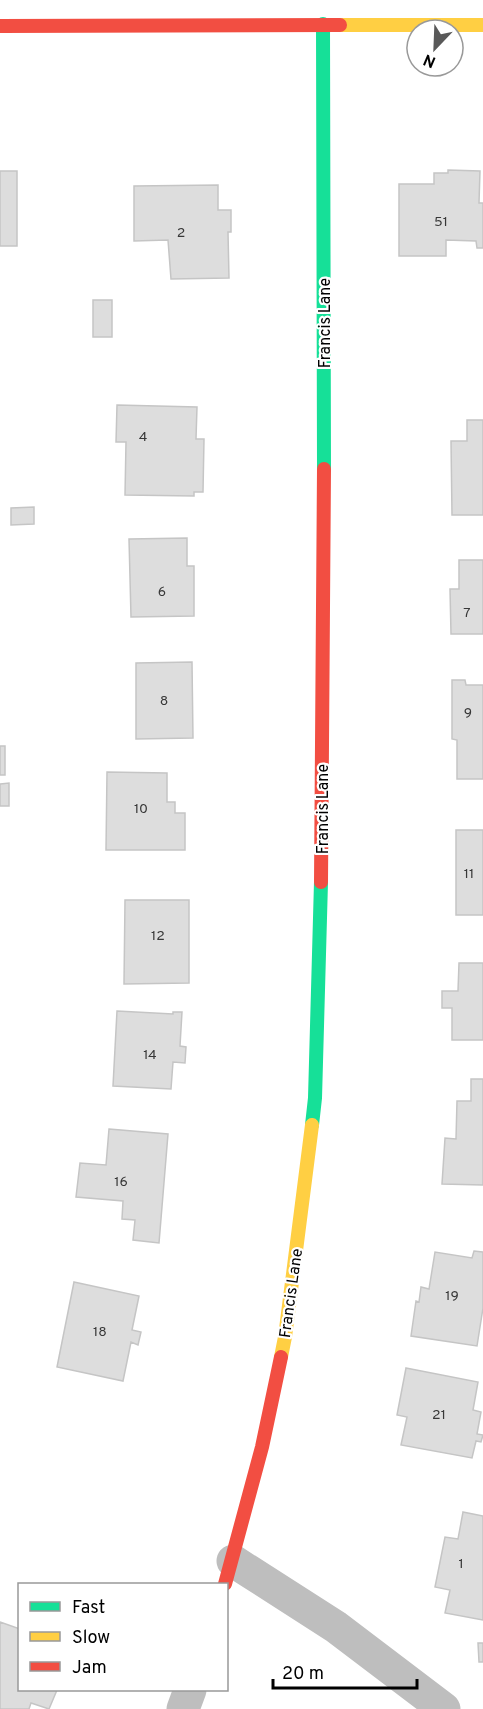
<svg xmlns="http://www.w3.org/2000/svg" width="483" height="1709" font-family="Overpass,sans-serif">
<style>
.building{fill:#ddd;stroke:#c5c5c5;stroke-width:1.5}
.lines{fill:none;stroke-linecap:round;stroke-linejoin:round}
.street{stroke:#bebebe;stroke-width:33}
.fast{stroke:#16e098;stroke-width:14}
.slow{stroke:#ffcf43;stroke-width:14}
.jam{stroke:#f24e42;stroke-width:14}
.labels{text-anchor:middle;stroke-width:4.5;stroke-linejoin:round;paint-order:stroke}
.number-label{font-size:14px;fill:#373737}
.street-label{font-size:16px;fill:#000;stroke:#fff}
</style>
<rect width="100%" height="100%" fill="#fff"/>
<path class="building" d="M448,170l32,1 -1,32h4v45h-6l-1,-7 -30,-1v16h-47v-72h35v-11h14z
M0,171h17v75h-17z
M218,185v25h13v22h-3l1,46 -58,1 -3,-39 -34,1v-55z
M93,300h19v37h-19z
M117,405l80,2 -1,32h8l-1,53h-9v4l-69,-1 1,-53h-10z
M467,420h16v95h-31l-1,-74h16z
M34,507v17l-23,1v-17z
M187,538v28h7v50l-63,1 -2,-78z
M459,560h24v74h-32l-1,-45h9z
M192,662l1,76 -57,1v-76z
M452,680h13l1,5h17v94h-26v-39l-5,-1z
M0,746h5v29h-5z
M107,772l60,1v29h8v11h10v37h-79z
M9,783v23h-9v-22z
M456,830h27v85h-27z
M125,900h64v83l-65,1z
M459,963h24v77h-31v-32h-10v-17h16z
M117,1011l56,3v-2h9l-2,34 6,1 -1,16 -12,-1 -2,27 -58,-3z
M471,1079h12v106l-41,-1 3,-46 11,1 1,-38h14z
M109,1129l59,5 -9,109 -26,-3 2,-20 -13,-1 1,-18 -47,-4 4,-34 26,2z
M474,1251l9,1v56l-6,38 -66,-10 5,-35 3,1 2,-15 8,2 6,-37 37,6z
M74,1282l65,14 -7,34 9,2 -3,13 -7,-3 -8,39 -66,-14z
M406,1368l72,14 -5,28 8,2 -4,22 6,1 -2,7 -5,-1 -4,17 -71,-13 6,-28 -10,-2z
M463,1512l20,4v104l-38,-7 5,-23 -15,-3 10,-50 13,2z
M0,1622l20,7v61h37l-8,19 -18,-6 -2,6h-29z
M478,1643h5v19h-4z"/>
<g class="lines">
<path class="street" d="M233,1561l103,66 108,82
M183,1709l7,-19"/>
<path class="fast" d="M323,24l1,445
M312,1125l3,-27 6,-216"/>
<path class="slow" d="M340,25h143
M281,1357l4,-20 27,-212"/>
<path class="jam" d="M0,26l340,-1
M321,882l3,-413
M225,1584l37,-137 19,-90"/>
</g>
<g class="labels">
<g class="number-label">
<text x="441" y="226">51</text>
<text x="181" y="237">2</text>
<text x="143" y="441">4</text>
<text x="162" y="596">6</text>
<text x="467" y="617">7</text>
<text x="164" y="705">8</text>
<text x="468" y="717">9</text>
<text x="141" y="813">10</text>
<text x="469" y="878">11</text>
<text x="158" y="940">12</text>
<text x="150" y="1059">14</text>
<text x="121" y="1186">16</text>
<text x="452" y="1300">19</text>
<text x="100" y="1336">18</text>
<text x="439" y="1419">21</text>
<text x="461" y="1568">1</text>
</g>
<g class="street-label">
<text transform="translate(324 323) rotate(-90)" y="6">Francis Lane</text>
<text transform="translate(322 809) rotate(-90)" y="6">Francis Lane</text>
<text transform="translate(290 1293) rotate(-82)" y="6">Francis Lane</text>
</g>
</g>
<rect x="18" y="1583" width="210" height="108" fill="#ffffff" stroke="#999999" stroke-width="1.5"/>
<rect x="30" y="1602" width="30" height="9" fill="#16e098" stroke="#999999" stroke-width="1.5"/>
<text x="72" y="1613" font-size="18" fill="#000000">Fast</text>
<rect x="30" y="1632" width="30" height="9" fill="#ffcf43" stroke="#999999" stroke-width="1.5"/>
<text x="72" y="1643" font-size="18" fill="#000000">Slow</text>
<rect x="30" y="1662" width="30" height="9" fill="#f24e42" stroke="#999999" stroke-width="1.5"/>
<text x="72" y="1673" font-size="18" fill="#000000">Jam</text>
<g transform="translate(435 48) rotate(203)"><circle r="28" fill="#ffffff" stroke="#999999" stroke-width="1.5"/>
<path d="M0-4.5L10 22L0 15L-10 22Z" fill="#595959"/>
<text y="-9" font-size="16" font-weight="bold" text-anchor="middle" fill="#000000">N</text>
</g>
<path d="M273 1679v9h144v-9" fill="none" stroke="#000000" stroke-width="3"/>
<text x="282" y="1679" font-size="18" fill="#000000" stroke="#ffffff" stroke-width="4.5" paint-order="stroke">20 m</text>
</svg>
